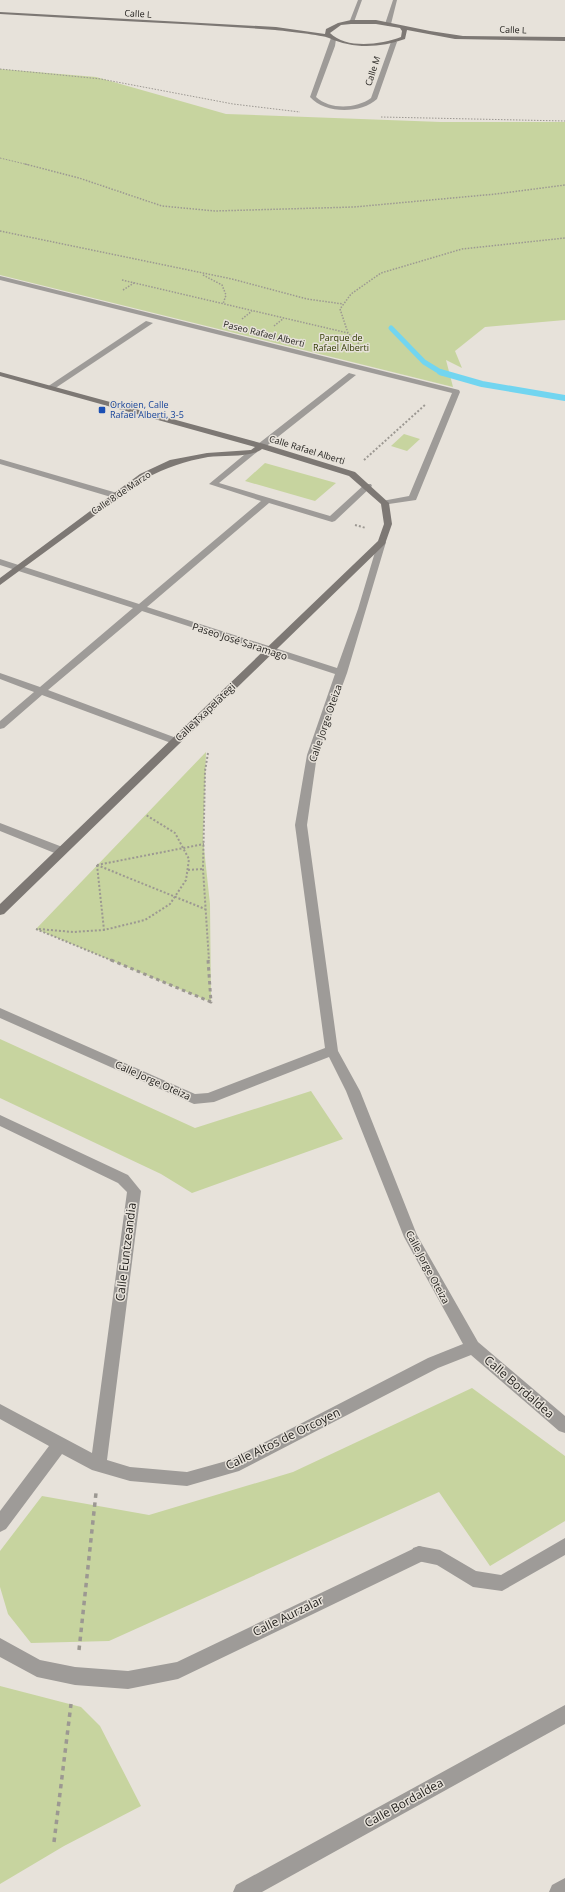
<svg xmlns="http://www.w3.org/2000/svg" width="565" height="1892" font-family="'Open Sans',sans-serif">
<style>
.green{fill:#c7d49f}
.lines{fill:none;stroke-linecap:round;stroke-linejoin:round}
.stream-far1{stroke:#72d5f0;stroke-width:5}
.stream{stroke:#72d5f0;stroke-width:6}
.path-far4{stroke:#9c9892;stroke-width:1;stroke-dasharray:1.5 1.5;stroke-linecap:butt}
.path-far3{stroke:#9c9892;stroke-width:1.5;stroke-dasharray:1.5 1.5;stroke-linecap:butt}
.path-far2{stroke:#9c9892;stroke-width:2;stroke-dasharray:2 2;stroke-linecap:butt}
.path-far1{stroke:#9c9892;stroke-width:3;stroke-dasharray:3.5 3.5;stroke-linecap:butt}
.path{stroke:#9c9892;stroke-width:3.5;stroke-dasharray:4.5 4.5;stroke-linecap:butt}
.lane{fill:#9e9b98;fill-rule:evenodd}
.street{fill:#9e9b98;fill-rule:evenodd}
.secondary{fill:#7d7874;fill-rule:evenodd}
.transit-dot{fill:#1a4fb4;stroke:#e7e2da;stroke-width:1.5}
.labels{text-anchor:middle;stroke-width:3;stroke-linejoin:round;paint-order:stroke}
.far-street-label{font-size:9px;fill:#1f1d1a;stroke:#e7e2da}
.far-park-label{font-size:9px;fill:#303a00;stroke:#e7e2da}
.far-transit-label{font-size:9px;fill:#164399;stroke:#e7e2da;text-anchor:start}
.street-label{font-size:10px;fill:#1f1d1a;stroke:#e7e2da}
.near-street-label{font-size:12px;fill:#1f1d1a;stroke:#e7e2da}
</style>
<rect width="100%" height="100%" fill="#e7e2da"/>
<path class="green" d="M0,69l96,8 130,37 215,8h124v198l-80,7 -30,24 7,17 -16,-8 7,27 -453,-112z
M404,434l16,5 -13,12 -16,-5z
M265,463l71,20 -21,18 -70,-20z
M206,752l-3,87 7,65 1,98 -175,-73z
M0,1039l195,89 116,-37 32,48 -151,54 -31,-19 -161,-76z
M472,1388l93,68v65l-75,45 -51,-74 -330,149 -78,2 -23,-29 -8,-27v-36l42,-55 107,19 144,-43z
M0,1686l81,21 19,19 41,80 -77,40 -64,38z"/>
<g class="lines">
<path class="stream-far1" d="M391,328l33,34 18,11"/>
<path class="stream" d="M440,372l42,12 83,14"/>
<path class="path-far4" d="M0,69l101,10 132,25 67,8
M381,117l184,4
M0,158l29,7"/>
<path class="path-far3" d="M25,164l54,14 83,28 53,5 139,-4 142,-13 69,-9
M0,231l232,48 75,20 36,5
M203,275l19,10 4,10 -3,9
M122,280l226,53
M123,290l11,-7
M242,319l10,-8
M274,326l10,-8
M363,348l-15,-15 -8,-24 11,-15 30,-21 81,-24 103,-11"/>
<path class="path-far2" d="M364,460l62,-56
M355,525l11,3
M208,753l-3,18 -2,98 6,92
M97,865l108,44
M97,865l107,-21
M97,865l7,65
M188,870l15,-1
M36,929l77,32
M39,929l34,3 31,-2 41,-10 25,-16 16,-24 3,-21 -14,-26 -29,-18"/>
<path class="path-far1" d="M111,960l100,42 -3,-42"/>
<path class="path" d="M79,1650l17,-157
M54,1842l17,-138"/>
<path class="lane" d="M565,1538v17l-63,36 -29,-4 -36,-22 -24,-5 -2,-6 2,-6 6,-2 21,4 36,21 25,4z"/>
<path class="street" d="M358,0h4l-8,22 -5,1z
M393,0h4l-6,24 -3,2 -3,-2z
M331,38l5,1 -1,7 -19,51c14,13 40,12 55,1l20,-56 3,-2 3,2 -20,57c-16,15 -52,15 -67,-2z
M0,276l459,114 1,2 -44,108 -34,5v-4l27,-5 43,-103 -452,-113z
M146,321l7,2 -99,66 -7,-2z
M349,373l7,2 -92,73h-6v-4z
M250,450h3l4,2 -38,31 111,33 35,-32h6l1,2 -37,35 -3,1 -63,-19 -122,104 190,61 21,-59 20,-67 4,-3 4,3 -39,131 -30,82 -10,70 31,226 22,40 57,144 61,107 87,74v17l-6,-2 -88,-76 -33,13 -199,103 -52,15 -57,-5 -38,-11 -30,-16 -56,75 -6,3v-21l49,-65 -49,-27v-15l92,49 35,-261 -9,-9 -118,-57v-11l128,60 13,16 -34,269 23,7 57,5 43,-12 198,-102 35,-14 -59,-107 -58,-146 -17,-34 -115,45 -20,2 -194,-86v-10l195,86 13,-1 117,-45 -30,-223 12,-70 28,-81 -193,-63 -94,79 131,49 1,2 -1,2h-8l-129,-48 -38,33 -4,1v-8l34,-29 -34,-13v-6l40,14 93,-79 -133,-43v-6l139,45 122,-103 -52,-17z
M0,459l117,34 1,2 -4,3 -3,-1 -111,-33z
M0,823l65,25 2,3 -6,4 -4,-1 -57,-23z
M419,1546l6,2 2,6 -2,6 -247,119 -50,10 -53,-4 -38,-8 -37,-20v-19l40,22 35,7 53,4 49,-9z
M565,1705v19l-303,168h-29l3,-7z
M565,1878v14h-16l3,-7z"/>
<path class="secondary" d="M0,12l276,15 49,7 1,-5 12,-6 13,-3h25l54,11 33,5 102,1v4l-110,-2 -48,-9 -2,9c-25,9 -52,10 -76,-1 -6,-3 -45,-7 -54,-8 -91,-7 -183,-10 -275,-16zM351,24h25l24,4 2,3 -1,6c-21,8 -55,12 -71,-4l11,-8z
M0,372l264,72 91,28 34,31 3,21 -7,20 -381,370 -4,1v-11l378,-363 6,-17 -3,-20 -32,-28 -87,-27c-11,9 -39,6 -54,8 -23,4 -42,11 -62,21l-146,107v-7l140,-104 30,-14 37,-7 44,-3 4,-3 -255,-71z"/>
</g>
<rect class="transit-dot" x="98" y="406" width="8" height="8" rx="2"/>
<g class="labels">
<g class="far-street-label">
<text transform="translate(138 14) rotate(3)" y="3">Calle L</text>
<text transform="translate(513 30) rotate(2)" y="3">Calle L</text>
<text transform="translate(373 71) rotate(-72)" y="3">Calle M</text>
<text transform="translate(264 334) rotate(14)" y="3">Paseo Rafael Alberti</text>
<text transform="translate(307 450) rotate(17)" y="3">Calle Rafael Alberti</text>
<text transform="translate(121 493) rotate(-34)" y="3">Calle 8 de Marzo</text>
</g>
<g class="far-park-label">
<text x="341" y="341">Parque de<tspan x="341" dy="10">Rafael Alberti</tspan></text>
</g>
<g class="far-transit-label">
<text x="110" y="408">Orkoien, Calle<tspan x="110" dy="10">Rafael Alberti, 3-5</tspan></text>
</g>
<g class="street-label">
<text transform="translate(240 641) rotate(18)" y="4">Paseo José Saramago</text>
<text transform="translate(205 712) rotate(-44)" y="4">Calle Txapelategi</text>
<text transform="translate(325 723) rotate(-71)" y="4">Calle Jorge Oteiza</text>
<text transform="translate(153 1080) rotate(24)" y="4">Calle Jorge Oteiza</text>
<text transform="translate(428 1267) rotate(62)" y="4">Calle Jorge Oteiza</text>
</g>
<g class="near-street-label">
<text transform="translate(126 1252) rotate(-83)" y="4">Calle Euntzeandia</text>
<text transform="translate(519 1387) rotate(41)" y="4">Calle Bordaldea</text>
<text transform="translate(283 1439) rotate(-26)" y="4">Calle Altos de Orcoyen</text>
<text transform="translate(288 1616) rotate(-26)" y="4">Calle Aurzalar</text>
<text transform="translate(404 1803) rotate(-29)" y="4">Calle Bordaldea</text>
</g>
</g>
</svg>
